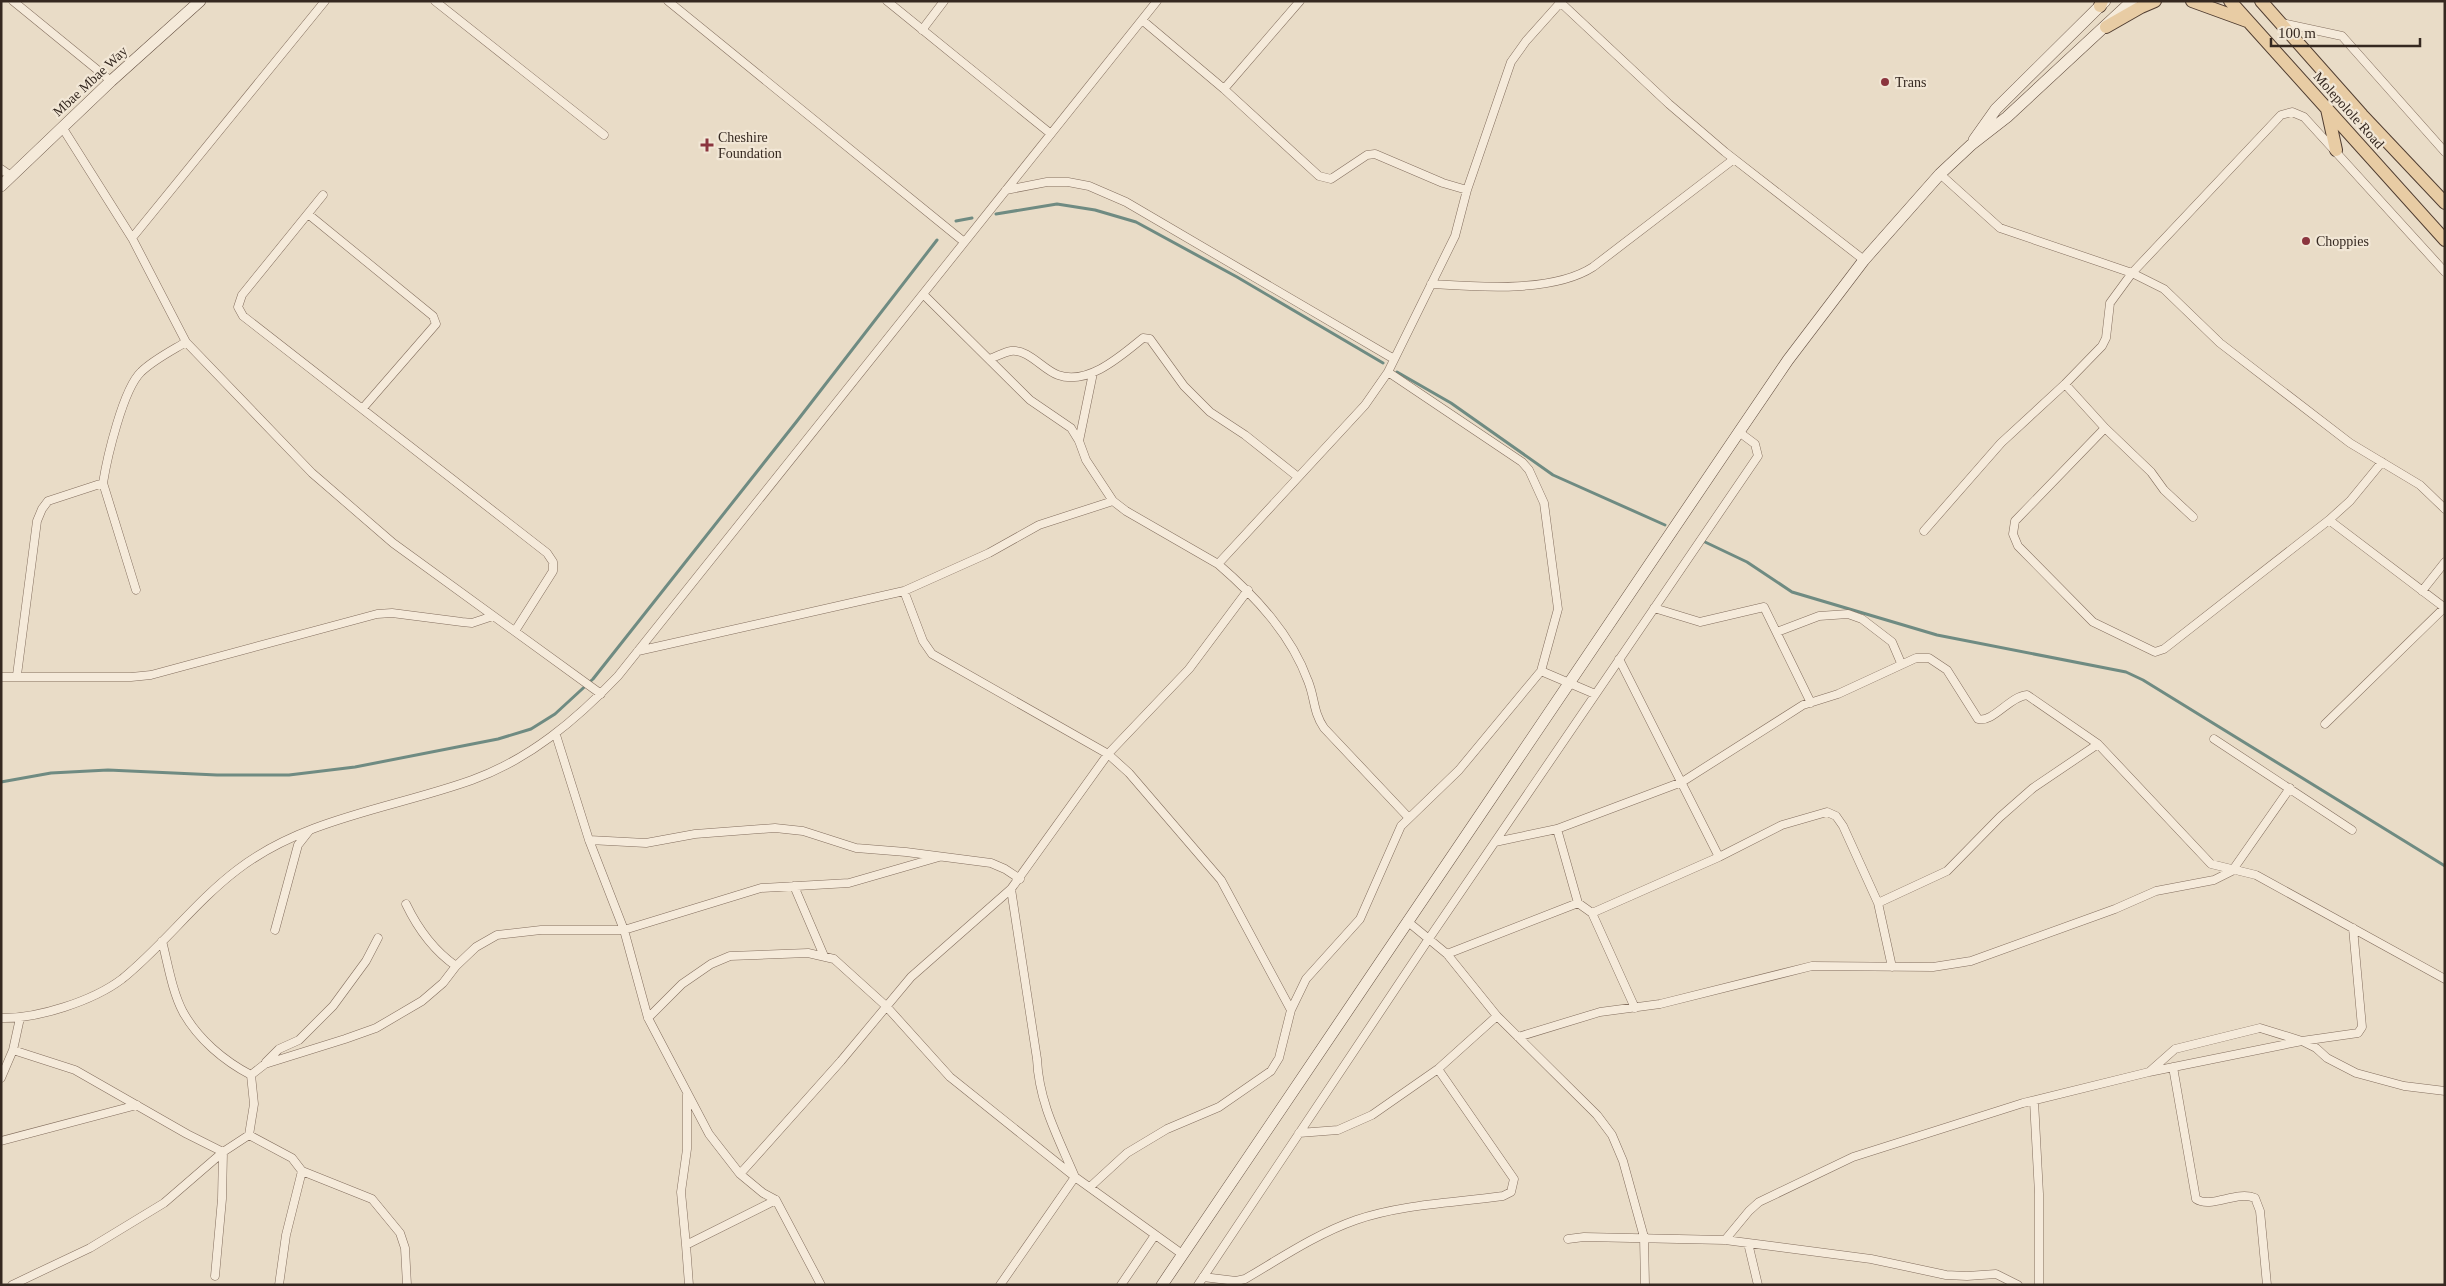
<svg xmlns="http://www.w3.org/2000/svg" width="2446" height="1286" font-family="'Times New Roman',serif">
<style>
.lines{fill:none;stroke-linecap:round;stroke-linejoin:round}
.stream{stroke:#6f8b82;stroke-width:3}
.street-casing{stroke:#836e5e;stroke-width:9}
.secondary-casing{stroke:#655042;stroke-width:12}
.primary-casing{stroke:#513e32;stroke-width:14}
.street{stroke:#f5eada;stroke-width:8}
.secondary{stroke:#f5eada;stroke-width:11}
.primary{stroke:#e8cca4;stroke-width:12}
.poi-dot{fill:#8b353e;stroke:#f2e7d6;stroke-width:2}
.labels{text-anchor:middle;stroke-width:4.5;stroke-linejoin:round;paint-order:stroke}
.street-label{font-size:14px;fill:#352820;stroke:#f2e7d6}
.poi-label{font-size:14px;fill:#352820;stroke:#f2e7d6;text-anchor:start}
</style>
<rect width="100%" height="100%" fill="#e9dcc7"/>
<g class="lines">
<path class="stream" d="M996,214l61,-10 38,6 41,12 101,55 146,86
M956,221l16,-3
M1397,372l54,31 102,72 112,50
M1705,542l42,20 45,30 145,43 189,37 17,8 302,186
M1,782l50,-9 57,-3 109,5h72l66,-8 143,-28 33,-10 24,-15 38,-35 204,-258 140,-181"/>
<defs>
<path id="street" d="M13,1l98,80
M435,1l169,134
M668,1l295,240
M887,1l164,133
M1559,1l110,103 56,48 139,108
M1142,20l82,69 95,87 12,3 36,-24 8,-1 68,29 24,7
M2282,23l60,13 103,116
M922,30l22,-29
M1224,89l76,-88
M62,127l70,111 54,104 126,131 81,70 208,151
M1,169l10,7
M1940,174l60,54 132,45 32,16 56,54 130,100 70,42 25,24
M1006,190l41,-8h21l21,4 37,16 268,157
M323,195l-81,100 -4,12 5,9 304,237 6,9v9l-38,60
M308,214l125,102 3,8 -73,84
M132,238l193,-237
M1431,284c47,3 122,9 162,-17l141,-108
M923,294l107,106 41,28 8,13 7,19 27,41
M989,359c7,-2 15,-7 22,-8 18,-2 32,19 47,24 30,11 64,-20 85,-37l7,1 34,47 26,26 35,23 53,42
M2065,384l40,44 46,44 13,18 29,27
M2105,428l-90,93 -2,13 5,12 75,76 62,30 9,-3 165,-129 21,-19 32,-39
M1079,441l14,-68
M103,483l33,107
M2329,520l116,88
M1924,531l77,-88 64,-59 37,-38 4,-8 4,-35 22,-30 149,-158 11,-3 12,5 141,155
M1218,564c37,32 73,70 90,117 7,17 5,31 16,47l85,90
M904,591l19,50 9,13 176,100 21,19 92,107 70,130
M2422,591l23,-29
M1654,608l46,14 64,-15 47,96
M1777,632l42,-16 29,-2 14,5 30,23 9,21
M638,651l266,-60 85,-38 50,-28 74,-24 13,10 92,53 147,-159 23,-33 67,-136 12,-46 44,-128 15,-21 34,-38
M1619,659l100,198
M1541,671l54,23
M17,675l20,-154 5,-12 6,-8 55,-18c4,-25 20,-94 38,-111 12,-12 30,-21 45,-30
M1,677h130l20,-2 226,-61 15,-1 70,9 10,1 21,-7
M2325,724l119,-116
M556,735l33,105 35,90 24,88 61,116 31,40 23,19 13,7 45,85
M2214,739l138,91
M1557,829l21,74
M589,840l57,3 49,-9 80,-6 28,3 53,17 50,4 85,11 14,6 15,10
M1495,842l62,-13 125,-47 121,-77 35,-11 78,-36h13l18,12 31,49c15,4 32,-23 49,-24l71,49 113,120 45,11 189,104
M794,886l30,70
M1878,903l69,-32 53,-54 33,-29 65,-44
M406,904c12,25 27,46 50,62
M1407,921l40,33 50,62 100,99 15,20 11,26 21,76 1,48
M275,930l23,-85 11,-14
M162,941c6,23 10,50 21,71 15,27 41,49 68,63
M1447,954l131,-51 14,10
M1635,1008l-43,-95 127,-56 63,-32 45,-13 9,4 7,10 35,77 14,64
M1,1018c36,1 92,-17 121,-39 41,-33 73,-77 115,-109 67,-52 157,-62 235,-90 58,-21 104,-60 146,-104l539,-675
M648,1018l34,-34 29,-20 19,-8 78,-3 26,6 52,47 64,71 125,100 107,77
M1518,1037l82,-25 60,-8 152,-38 121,1 38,-6 144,-52 41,-18 58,-11 18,-9 58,-83
M13,1050l62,20 112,64 36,18 -1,47 -7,77
M266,1062l13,-13 20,-9 34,-34 33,-45 12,-23
M2173,1067l23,132c15,10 41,-9 59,-1l5,13 7,74
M2149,1072l26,-23 85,-21 42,13 14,7 11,10 29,15 48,13 41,5
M251,1075l14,-11 80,-25 31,-11 46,-27 21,-18 13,-17 20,-19 21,-12 44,-5h83l137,-42 88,-5 90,-26
M1,1078l12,-28 7,-32
M2034,1101l5,93v91
M1299,1133l39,-3 34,-15 66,-46 59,-53
M249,1135l43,23 10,13 70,28 28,34 5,15 2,37
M1,1141l136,-36
M740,1174l101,-113 70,-84 100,-88 97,-135 81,-85 59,-79
M1090,1187l37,-34 40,-24 52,-22 52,-36 8,-13 12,-48 15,-31 54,-60 41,-93 58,-56 82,-99 17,-62 -14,-106 -15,-33 -7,-8 -134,-90
M1568,1239l16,-2 141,3 146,19 75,16 21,1 29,-2 22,11
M1725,1240l24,-29 10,-9 94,-45 170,-54 126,-31 153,-31 56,-8 4,-6 -9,-99
M1748,1243l10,42
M686,1245l-5,-53 6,-43v-54
M1203,1277l33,4 9,-2c36,-21 71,-45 111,-59 47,-16 98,-17 147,-24l8,-4 3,-13 -76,-110
M12,1285l78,-37 74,-45 59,-51 26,-17 5,-31 -3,-29
M279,1285l7,-50 16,-64
M689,1285l-3,-40 90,-45
M1000,1285l75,-108c-17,-40 -36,-74 -38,-118l-26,-170
M1121,1285l34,-50
M1198,1285l230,-345 330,-484 -3,-12 -16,-12"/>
<path id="secondary" d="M1974,140l22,-31 109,-108
M1,186l110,-105 89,-80
M1162,1285l577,-853 49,-72 76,-100 76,-86 31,-29 36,-28 125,-116"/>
<path id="primary" d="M2192,1l55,20
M2230,1l215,239
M2261,1l101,114 83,88
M2100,6l2,-5
M2106,27l35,-20 14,-6
M2327,109l9,41"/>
</defs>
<use href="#street" class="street-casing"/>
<use href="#secondary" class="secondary-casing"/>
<use href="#primary" class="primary-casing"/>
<use href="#street" class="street"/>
<use href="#secondary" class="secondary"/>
<use href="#primary" class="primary"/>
</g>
<g class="poi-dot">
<circle cx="1885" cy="82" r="5"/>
<path d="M704.5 137.5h5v5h5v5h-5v5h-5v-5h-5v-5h5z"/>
<circle cx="2306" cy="241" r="5"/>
</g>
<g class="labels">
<g class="street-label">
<text transform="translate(90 81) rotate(-43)" y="5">Mbae Mbae Way</text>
<text transform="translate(2349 110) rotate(48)" y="5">Molepolole Road</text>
</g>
<g class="poi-label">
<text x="1895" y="87">Trans</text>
<text x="718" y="142">Cheshire<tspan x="718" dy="16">Foundation</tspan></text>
<text x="2316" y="246">Choppies</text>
</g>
</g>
<rect width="2446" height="1286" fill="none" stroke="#352820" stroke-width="5"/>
<path d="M2271 38v8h149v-8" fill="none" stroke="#352820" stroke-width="2.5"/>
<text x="2278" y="38" font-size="15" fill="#352820" stroke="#f2e7d6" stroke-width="4" paint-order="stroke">100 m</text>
</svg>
